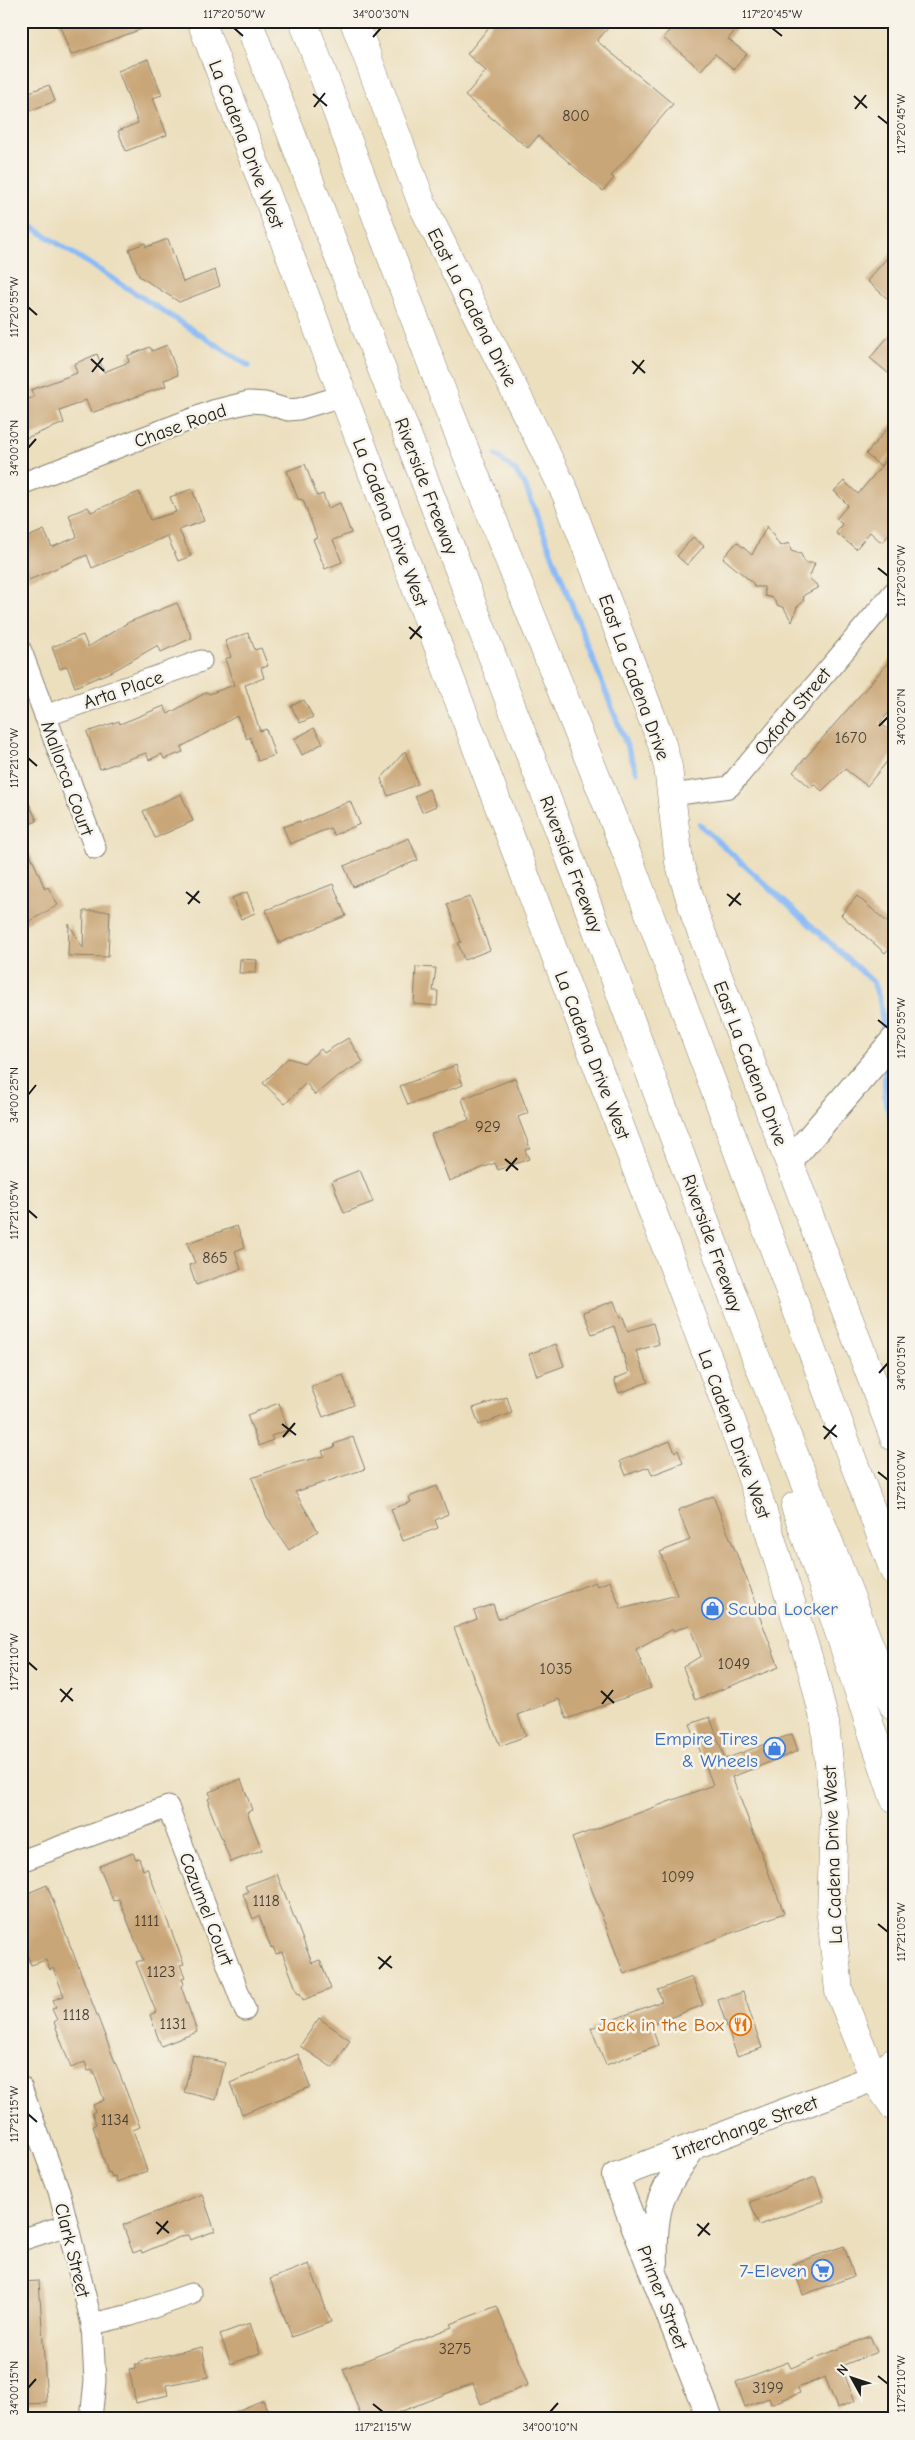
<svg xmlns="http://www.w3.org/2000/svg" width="915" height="2440" font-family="'Comic Neue',sans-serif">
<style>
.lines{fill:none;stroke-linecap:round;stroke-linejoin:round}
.stream{stroke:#8abbf6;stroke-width:5.5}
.building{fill:#c9a677}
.minor-casing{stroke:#847e6d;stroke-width:23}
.tertiary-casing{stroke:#847e6d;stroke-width:28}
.secondary-casing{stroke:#847e6d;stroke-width:29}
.motorway-casing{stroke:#847e6d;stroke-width:29}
.minor{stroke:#fff;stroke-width:21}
.tertiary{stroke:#fff;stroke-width:26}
.secondary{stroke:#fff;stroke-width:28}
.motorway{stroke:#fff;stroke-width:28}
.ticks{fill:none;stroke:#1c1c1c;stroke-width:2}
.labels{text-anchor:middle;stroke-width:5;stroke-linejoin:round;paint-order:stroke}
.number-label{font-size:16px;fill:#473e33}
.street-label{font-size:19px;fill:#1c1c1c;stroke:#f7f3e8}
.shop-label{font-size:19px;fill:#366cbe;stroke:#f7f3e8;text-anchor:end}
.food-label{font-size:19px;fill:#c56008;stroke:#f7f3e8;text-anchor:end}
.neatline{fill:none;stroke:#1c1c1c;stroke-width:2}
.ticks-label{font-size:12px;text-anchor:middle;fill:#1c1c1c}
</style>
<rect width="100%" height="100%" fill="#f7f3e8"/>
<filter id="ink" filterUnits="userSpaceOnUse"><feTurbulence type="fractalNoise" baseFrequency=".02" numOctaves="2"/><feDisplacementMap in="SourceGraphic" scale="10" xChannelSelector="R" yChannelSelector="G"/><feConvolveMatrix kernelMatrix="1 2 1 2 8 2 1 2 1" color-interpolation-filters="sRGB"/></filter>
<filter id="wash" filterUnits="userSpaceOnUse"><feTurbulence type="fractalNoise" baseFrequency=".0096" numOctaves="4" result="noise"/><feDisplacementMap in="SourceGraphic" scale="20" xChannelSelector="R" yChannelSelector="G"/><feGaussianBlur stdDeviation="1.12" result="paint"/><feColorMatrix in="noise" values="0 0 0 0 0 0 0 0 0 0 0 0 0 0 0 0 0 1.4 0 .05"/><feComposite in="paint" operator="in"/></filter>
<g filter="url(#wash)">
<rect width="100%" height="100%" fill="#ecdfbe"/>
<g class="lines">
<path class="stream" d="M21,220l228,146
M496,455l20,17 9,13 112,287
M700,825l173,157 7,19 3,27
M885,1066v33l9,31"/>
</g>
<g id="blocks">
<path class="building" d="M58,21h99l1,2 -87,32z
M494,21h120l-17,20 76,63 -62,72 3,2 -11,13 -65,-55 -10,12 -63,-52 21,-25 -19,-17z
M677,21h66l-15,18 19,15 -13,15 -19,-15 -14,16 -38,-32z
M148,59l14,36 -9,3 14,37 -41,16 -8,-20 20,-8 -20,-52z
M49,85l6,16 -34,13v-19z
M168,239l15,43 32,-12 5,16 -41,16 -40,-26 -10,-27 16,-6 1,4z
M894,250v54l-27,-23z
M894,330v48l-24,-20z
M167,345l11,30 -14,5 2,6 -75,27 -5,-13 -26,11 4,12 -43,17v-38l13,-5 -3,-7 46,-17 -3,-9 23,-10 7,18 25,-10 -2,-6 23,-9 2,4z
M894,421v29l-14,16 -14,-12z
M894,451v77l-12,15 -12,-11 -14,17 -20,-16 6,-9 -6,-5 12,-14 -14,-14 10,-10 14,13z
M305,464l12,32 6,-2 5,14 12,-5 11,30 -18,7 9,22 -17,7 -12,-30 4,-1 -14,-38 -5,-1 -11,-28z
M192,489l12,32 -25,9 12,26 -13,5 -11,-25 -75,32 -5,-13 -58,25 -8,-18v-22l23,-10 8,17 25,-10 -8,-22 19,-8 3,5 48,-20 11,28 26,-8 -6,-15z
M767,526l13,20 9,-3 2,8 10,3 4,9h10l-6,15 10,9 -15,8 -1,7 -6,5 -5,15 -8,-14 -7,-3 -4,-7 -8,-2 -1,-9h-10l-1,-4 -30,-25 14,-16 15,13z
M693,537l11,9 -17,19 -10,-9z
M177,603l15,35 -31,14 -3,-7 -43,25 -40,17 -8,-21 -7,3 -8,-22 31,-12 5,12 41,-25z
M248,633l7,17 6,-2 7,18 -7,2 3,10 -19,7 15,46 6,-2 9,26 -17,6 -8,-24 -3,2 -10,-23 -56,31 2,5 -19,7 -2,-5 -13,6 -3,-7 -46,16 -13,-37 32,-11 1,3 44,-18 4,8 39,-22 2,2 25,-9 -9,-26 6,-2 -6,-16z
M894,656v51l-14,16 14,11v19l-27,33 -22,-17 -23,22 -8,-7 -3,4 -18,-16z
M304,700l9,17 -13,6 -9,-17z
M314,728l9,15 -21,12 -8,-16z
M405,751l13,33 -30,12 -7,-17z
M21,786l16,35 -16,7z
M429,789l7,17 -14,6 -7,-16z
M181,794l12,27 -38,17 -12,-27z
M350,801l10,23 -26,11 -4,-7 -40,16 -7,-17 17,-6 1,2z
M21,832l24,57 3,-2 10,18 -37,21z
M409,838l9,22 -65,27 -9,-21z
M333,884l13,32 -67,27 -13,-33z
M247,892l8,21 -14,6 -9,-21z
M857,896l37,32v14l-9,11 -44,-38z
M470,897l20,53 -26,10 -6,-17 3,-1 -14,-38z
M84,911h26l-2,46 -40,-1 1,-32 14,24z
M240,959l17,1 -1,13h-17z
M416,967l20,1 -3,23h5l-1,15 -23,-2z
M348,1038l15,24 -28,16 -20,17 -9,-12 -21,21 -22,-21 25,-25 16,5 17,-14 3,4z
M456,1065l7,20 -55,20 -8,-19z
M515,1078l13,35 -10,4 12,31 -5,2 4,9 -31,11 -3,-7 -46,18 -18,-47 38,-14 -7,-21z
M360,1170l13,32 -29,11 -12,-32z
M237,1226l8,21 -10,4 6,18 -45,16 -7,-20 6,-2 -8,-20z
M614,1301l6,17 3,-1 5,14 25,-8 6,21 -23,7 12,31 -29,11 -5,-14 15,-6 -15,-47 -22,8 -9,-22z
M556,1344l8,22 -27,10 -8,-22z
M343,1375l11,30 -31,12 -12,-30z
M507,1397l5,16 -33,12 -6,-17z
M279,1403l9,27 -17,6 2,4 -14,6 -12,-31z
M353,1437l12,32 -70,23 23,39 -29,19 -22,-33 -15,-39 31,-12 41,-10 -2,-5 13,-4 -1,-3z
M670,1441l5,11 3,-2 5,13 -31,12 -3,-8 -23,8 -6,-14z
M437,1486l11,28 -13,6 3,8 -35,13 -12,-32 20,-7 -2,-5z
M713,1496l48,118 -2,1 20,52 -84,33 -12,-33 18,-11 -12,-31 -15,6 -1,-2 -37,20 15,39 -84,31 -8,-20 -41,16 8,21 -26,10 -46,-118 23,-9 -3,-8 19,-7 5,15 97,-37 2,4 13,-5 11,28 56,-14 -17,-43 30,-12 -12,-30z
M710,1717l15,42 67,-25 6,17 -66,26 52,136 -160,61 -52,-136 141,-53 -23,-61z
M241,1779l11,31 -5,2 15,38 -31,12 -23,-58 2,-1 -2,-4 3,-2 -2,-5z
M133,1853l3,6 3,-1 4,12 4,-2 37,96 -4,1 5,12 -3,1 2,6 -3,2 16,46 -36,14 -11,-31 6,-3 -20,-50 7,-2 -24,-61 -6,2 -14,-35z
M277,1874l35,89 8,-3 11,29 -28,11 -3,-7 -2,1 -16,-42 -6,2 -3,-7 -2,1 -12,-32 -6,3 -10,-25 5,-2 -3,-6z
M47,1885l93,242 -7,3 14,41 -30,11 -2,-6 -3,1 -2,-5 -2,1 -15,-47 3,-2 -4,-11 3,-1 -2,-7 11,-5 -11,-30 -5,1 -3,-9 -14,6 -17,-46 3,-2 -5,-11 4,-2 -3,-7 11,-4 -11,-28 -3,2 -4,-10 -15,5 -10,-26v-43z
M692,1977l11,28 -52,20 7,20 -52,20 -15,-37 71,-27 -4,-11z
M743,1992l19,56 -25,8 -19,-56z
M319,2018l31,22 -17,28 -33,-22z
M298,2054l12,33 -68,27 -12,-31z
M193,2055l32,8 -9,37 -32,-8z
M815,2177l9,24 -65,24 -9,-23z
M202,2194l13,37 -25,9 -2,-5 -6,1 -40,17 -1,-3 -8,3 -10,-28z
M844,2246l10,30 -51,19 -11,-31z
M309,2264l22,58 -39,15 -22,-58z
M39,2281l8,122 -22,1 -4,-39v-83z
M497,2306l31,79 -47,19 -8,-21 -91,36h-20l-19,-50 109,-42 -2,-3z
M250,2323l10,30 -29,11 -11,-30z
M870,2336l7,16 -36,14 14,35 -18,7 -12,-31 -27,11 2,5 -29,11 -2,-6 -24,9 -9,-25 52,-20 3,6z
M202,2347l6,30 -42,8 2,10 -32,8 -7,-34 7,-1 -1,-4h5v-3z
M263,2400l8,19h-53z"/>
</g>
</g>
<g filter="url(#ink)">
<use href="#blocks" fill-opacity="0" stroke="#847e6d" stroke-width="1"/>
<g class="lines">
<defs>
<path id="minor" d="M21,484l192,-73 36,-9 16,1 23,7 11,-1 43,-13
M21,651l74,197
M45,716l156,-55
M672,795l57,-8 165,-195
M21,1861l147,-54 77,203
M21,2087l38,104 33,133 3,57 -4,38
M21,2240l46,-15
M92,2324l39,-9 60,-21"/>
<path id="tertiary" d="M789,1162l105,-122
M655,2262c-2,-59 6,-69 39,-116
M710,2419l-95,-243 259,-98"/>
<path id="secondary" d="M201,21l523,1379 34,96 55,177 12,50 9,89 -3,104 8,75 35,87 20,29
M354,21l69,185 143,288 56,146 39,101 7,26 11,95 17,56 198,519"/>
<path id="motorway" d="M248,21l328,853 179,481 139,352
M303,21l146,389 178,444 267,717
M795,1506l40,114 59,178
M874,2078l20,-17"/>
</defs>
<use href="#minor" class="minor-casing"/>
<use href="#tertiary" class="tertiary-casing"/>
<use href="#secondary" class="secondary-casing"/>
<use href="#motorway" class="motorway-casing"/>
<use href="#minor" class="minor"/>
<use href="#tertiary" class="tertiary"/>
<use href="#secondary" class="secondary"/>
<use href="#motorway" class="motorway"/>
</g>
</g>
<path class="ticks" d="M234,28l9,8M772,28l10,8M373,37l8,-9M313,94l14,12M854,96l13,12M314,107l11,-14M855,109l11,-14M878,116l10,8M28,307l9,8M91,359l13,12M632,361l13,12M92,372l11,-14M633,374l11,-14M28,448l8,-9M878,568l10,8M409,627l13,11M410,639l11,-13M879,726l9,-9M28,758l9,8M186,892l14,11M727,894l14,11M188,904l11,-13M729,906l11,-13M878,1020l10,8M28,1095l8,-10M505,1159l13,11M506,1171l11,-13M28,1210l9,8M879,1373l9,-10M282,1424l14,11M823,1426l14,11M283,1437l12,-14M824,1439l12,-14M878,1472l10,8M28,1662l9,8M60,1689l13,12M601,1691l13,12M61,1702l11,-14M602,1704l11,-14M878,1924l10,8M378,1957l14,11M379,1969l12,-13M28,2114l9,8M156,2222l13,11M697,2224l13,11M157,2234l11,-13M698,2236l11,-13M878,2376l10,8M28,2388l8,-9M373,2404l10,8M550,2412l8,-9"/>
<defs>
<symbol id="shop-ring" viewBox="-11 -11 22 22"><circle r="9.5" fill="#f7f3e8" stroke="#3f7fe0" stroke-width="1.5"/><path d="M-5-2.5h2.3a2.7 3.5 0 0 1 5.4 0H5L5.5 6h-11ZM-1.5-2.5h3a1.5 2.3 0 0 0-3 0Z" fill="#3f7fe0"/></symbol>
<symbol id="restaurant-ring" viewBox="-11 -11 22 22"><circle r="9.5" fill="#f7f3e8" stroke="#e8710a" stroke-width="1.5"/><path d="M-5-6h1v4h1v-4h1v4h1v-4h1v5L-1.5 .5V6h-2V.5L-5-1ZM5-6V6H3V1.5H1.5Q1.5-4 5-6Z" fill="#e8710a"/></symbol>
<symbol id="supermarket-ring" viewBox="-11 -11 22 22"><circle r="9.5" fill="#f7f3e8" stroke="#3f7fe0" stroke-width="1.5"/><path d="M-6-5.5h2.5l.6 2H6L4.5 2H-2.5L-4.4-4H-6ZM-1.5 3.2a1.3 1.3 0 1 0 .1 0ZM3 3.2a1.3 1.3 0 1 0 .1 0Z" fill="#3f7fe0"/></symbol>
</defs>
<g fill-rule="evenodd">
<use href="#shop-ring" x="700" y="1596" width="25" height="25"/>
<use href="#shop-ring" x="762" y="1736" width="25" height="25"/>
<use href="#restaurant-ring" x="728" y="2012" width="25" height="25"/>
<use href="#supermarket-ring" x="810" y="2258" width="25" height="25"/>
</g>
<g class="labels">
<g class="number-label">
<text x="576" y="121">800</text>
<text x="851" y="743">1670</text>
<text x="488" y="1132">929</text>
<text x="215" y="1263">865</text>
<text x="734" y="1669">1049</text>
<text x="556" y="1674">1035</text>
<text x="678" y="1882">1099</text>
<text x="266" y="1906">1118</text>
<text x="147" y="1926">1111</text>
<text x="161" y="1977">1123</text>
<text x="76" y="2020">1118</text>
<text x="173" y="2029">1131</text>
<text x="115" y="2125">1134</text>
<text x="455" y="2354">3275</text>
<text x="768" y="2393">3199</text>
</g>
<g class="street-label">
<text transform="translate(247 144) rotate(69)" y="7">La Cadena Drive West</text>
<text transform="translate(473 307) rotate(63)" y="7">East La Cadena Drive</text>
<text transform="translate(180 425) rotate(-20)" y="7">Chase Road</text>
<text transform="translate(427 486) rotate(69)" y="7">Riverside Freeway</text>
<text transform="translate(391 522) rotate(69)" y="7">La Cadena Drive West</text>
<text transform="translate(635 677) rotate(70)" y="7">East La Cadena Drive</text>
<text transform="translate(123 689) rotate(-19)" y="7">Arta Place</text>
<text transform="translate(792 711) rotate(-50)" y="7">Oxford Street</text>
<text transform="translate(68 778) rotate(70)" y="7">Mallorca Court</text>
<text transform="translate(572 864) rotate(69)" y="7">Riverside Freeway</text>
<text transform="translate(593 1055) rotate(69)" y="7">La Cadena Drive West</text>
<text transform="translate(751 1063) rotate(69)" y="7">East La Cadena Drive</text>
<text transform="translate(713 1243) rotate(70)" y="7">Riverside Freeway</text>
<text transform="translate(735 1434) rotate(70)" y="7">La Cadena Drive West</text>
<text transform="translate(832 1855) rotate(-92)" y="7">La Cadena Drive West</text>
<text transform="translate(207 1909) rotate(69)" y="7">Cozumel Court</text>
<text transform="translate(745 2127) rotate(-20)" y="7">Interchange Street</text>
<text transform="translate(73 2250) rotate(76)" y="7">Clark Street</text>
<text transform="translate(663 2297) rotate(69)" y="7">Primer Street</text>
</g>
<g class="shop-label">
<text x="728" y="1615" text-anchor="start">Scuba Locker</text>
<text x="758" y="1745">Empire Tires<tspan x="758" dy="22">&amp; Wheels</tspan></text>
<text x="807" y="2277">7-Eleven</text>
</g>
<g class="food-label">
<text x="724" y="2031">Jack in the Box</text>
</g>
</g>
<rect width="915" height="2440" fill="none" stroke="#f7f3e8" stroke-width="55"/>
<g transform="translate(852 2378) rotate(310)" stroke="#f7f3e8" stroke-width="4" paint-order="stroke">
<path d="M0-4L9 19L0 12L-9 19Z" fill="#1c1c1c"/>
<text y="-8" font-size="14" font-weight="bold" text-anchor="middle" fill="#1c1c1c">N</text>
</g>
<rect x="28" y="28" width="860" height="2384" class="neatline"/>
<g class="ticks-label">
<text x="234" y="18">117°20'50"W</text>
<text x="381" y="18">34°00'30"N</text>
<text x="772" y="18">117°20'45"W</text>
<text transform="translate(901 124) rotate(-90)" y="4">117°20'45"W</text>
<text transform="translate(14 307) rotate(-90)" y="4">117°20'55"W</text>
<text transform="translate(14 448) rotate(-90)" y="4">34°00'30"N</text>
<text transform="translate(901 576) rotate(-90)" y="4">117°20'50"W</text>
<text transform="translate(901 717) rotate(-90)" y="4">34°00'20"N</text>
<text transform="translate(14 758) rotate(-90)" y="4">117°21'00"W</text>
<text transform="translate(901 1028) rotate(-90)" y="4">117°20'55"W</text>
<text transform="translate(14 1095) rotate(-90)" y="4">34°00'25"N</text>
<text transform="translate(14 1210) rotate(-90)" y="4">117°21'05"W</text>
<text transform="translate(901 1363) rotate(-90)" y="4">34°00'15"N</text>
<text transform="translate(901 1480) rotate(-90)" y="4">117°21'00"W</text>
<text transform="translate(14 1662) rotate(-90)" y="4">117°21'10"W</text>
<text transform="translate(901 1932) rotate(-90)" y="4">117°21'05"W</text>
<text transform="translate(14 2114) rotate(-90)" y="4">117°21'15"W</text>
<text transform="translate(901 2384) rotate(-90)" y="4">117°21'10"W</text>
<text transform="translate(14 2388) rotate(-90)" y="4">34°00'15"N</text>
<text x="383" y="2431">117°21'15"W</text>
<text x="550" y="2431">34°00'10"N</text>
</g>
</svg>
